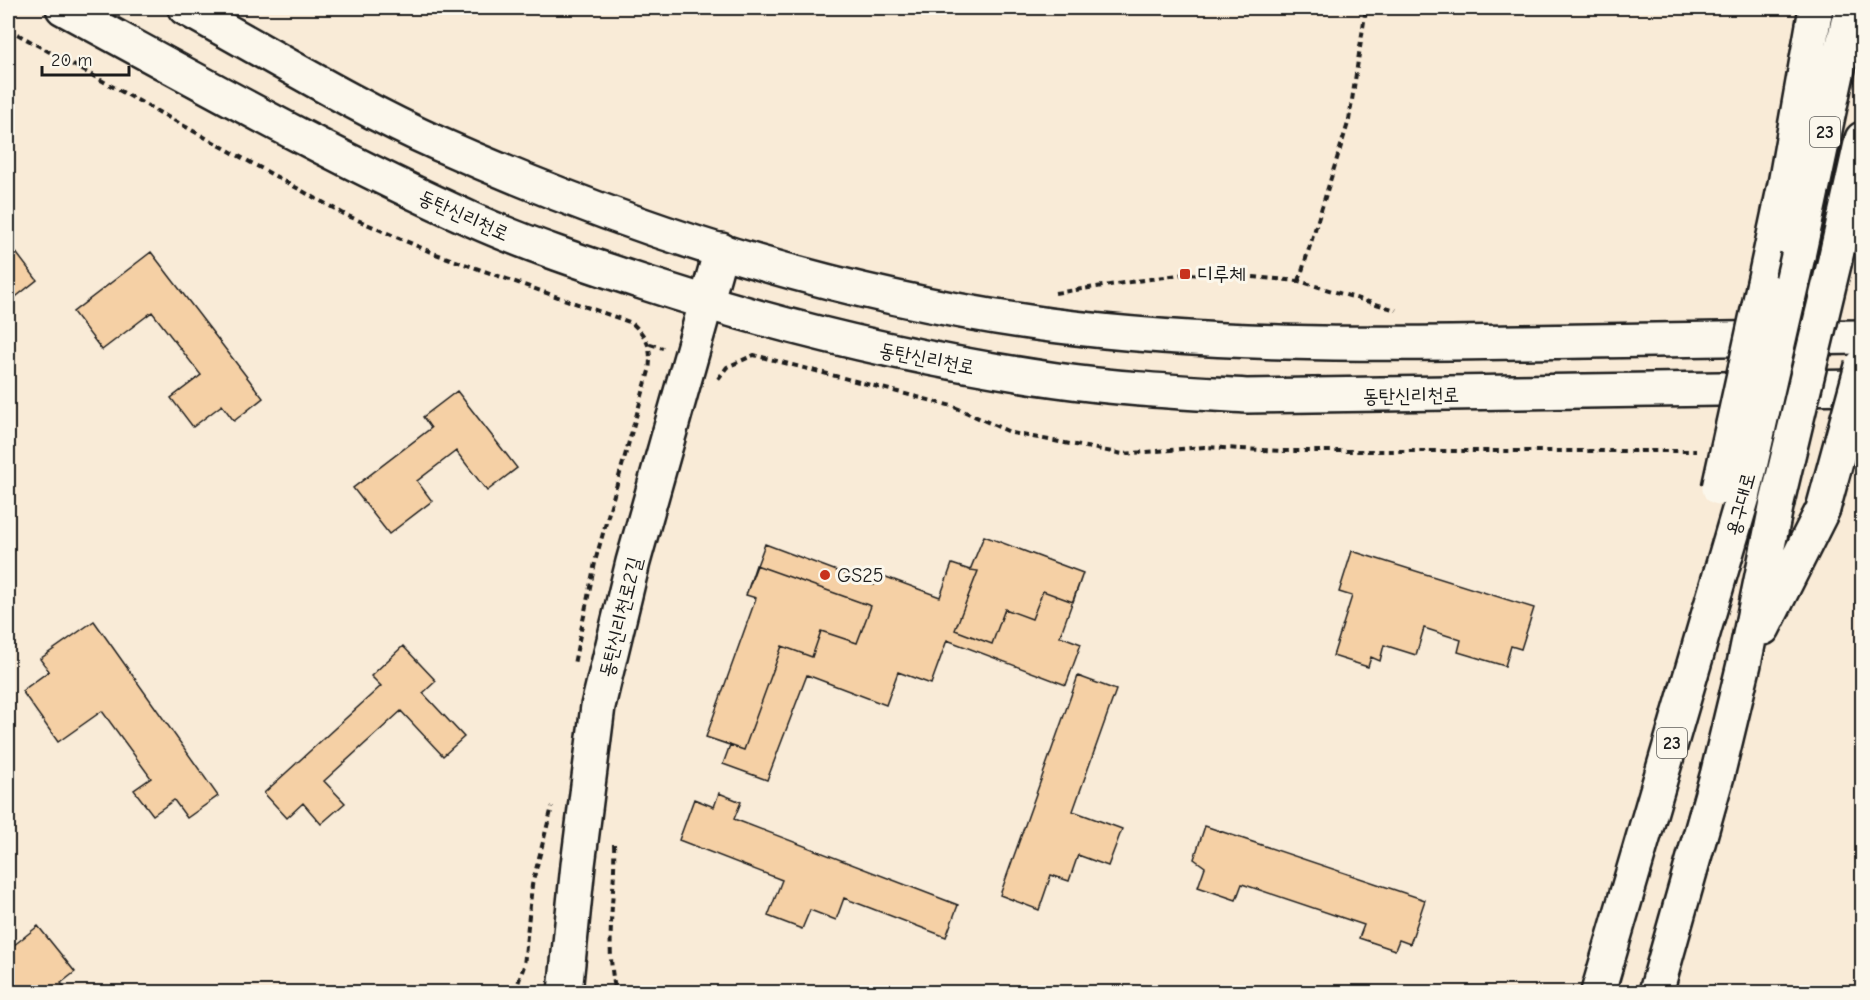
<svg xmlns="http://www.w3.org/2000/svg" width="1870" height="1000" font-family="'Comic Neue','Poor Story',sans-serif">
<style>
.building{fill:#f5d0a5;stroke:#1c1c1c;stroke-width:1.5}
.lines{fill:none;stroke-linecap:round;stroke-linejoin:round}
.minor-casing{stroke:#1c1c1c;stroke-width:38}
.major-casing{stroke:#1c1c1c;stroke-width:38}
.highway-casing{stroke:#1c1c1c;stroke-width:38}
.path{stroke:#1c1c1c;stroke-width:4;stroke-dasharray:6 4.5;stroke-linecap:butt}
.minor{stroke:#fbf7ec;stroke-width:33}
.major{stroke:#fbf7ec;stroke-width:33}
.highway{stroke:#fbf7ec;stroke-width:33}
.highway-bridge-casing{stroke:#1c1c1c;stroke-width:38;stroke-linecap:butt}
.highway-bridge{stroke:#fbf7ec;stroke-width:33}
.poi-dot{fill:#c8321e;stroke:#fbf7ec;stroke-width:2}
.labels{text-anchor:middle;stroke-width:6;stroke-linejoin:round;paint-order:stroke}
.shield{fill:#fbf7ec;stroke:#5f5e5a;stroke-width:1.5}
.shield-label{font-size:18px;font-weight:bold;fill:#1c1c1c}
.street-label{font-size:20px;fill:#1c1c1c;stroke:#fbf7ec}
.poi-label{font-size:20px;fill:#1c1c1c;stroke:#fbf7ec;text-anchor:start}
</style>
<rect width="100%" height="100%" fill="#f9ebd7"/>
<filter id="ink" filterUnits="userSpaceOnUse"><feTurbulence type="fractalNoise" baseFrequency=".0167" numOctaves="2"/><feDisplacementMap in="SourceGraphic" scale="12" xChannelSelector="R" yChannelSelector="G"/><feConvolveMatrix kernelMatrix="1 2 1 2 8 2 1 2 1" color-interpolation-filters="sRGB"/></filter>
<g filter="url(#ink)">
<path class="building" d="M8,242l29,38 -29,23z
M151,252l112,146 -29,23 -12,-16 -29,22 -22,-29 30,-23 -49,-63 -50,38 -29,-38z
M457,391l60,77 -30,23 -31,-40 -39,30 15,20 -43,33 -36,-46 78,-60 -8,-11z
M984,536l99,37 -10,29 -30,-11 -11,28 -27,-10 -13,35 -37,-14 23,-59 -8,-1z
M984,536l99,37 -23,63 21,8 -15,41 -119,-45 -16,44 -33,-12 -12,33 -79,-30 -40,105 -44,-16 7,-19 -24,-8 50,-139 -10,-3 19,-51 109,41 4,-11 62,23 12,-33 18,6z
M1352,551l182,57 -13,41 -10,-3 -6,20 -47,-14 3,-12 -37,-12 -8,27 -32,-10 -4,16 -9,-4 -3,10 -35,-11 19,-60 -13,-4z
M756,565l115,41 -14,37 -36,-12 -9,26 -30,-11 -38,104 -38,-13 50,-139 -10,-3z
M94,621l124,175 -31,22 -13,-18 -21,15 -19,-25 17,-12 -49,-67 -44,31 -36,-51 27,-20 -9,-12z
M403,646l33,35 -13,12 41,44 -21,19 -42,-45 -77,70 21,22 -24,21 -18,-21 -16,15 -23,-25 117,-107 -10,-10z
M1078,676l38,14 -43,121 49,18 -14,37 -30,-11 -9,26 -18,-6 -12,35 -39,-15z
M719,793l22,9 -7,17 224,86 -12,32 -102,-39 -8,22 -26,-10 -8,19 -34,-13 14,-36 -103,-40 15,-41 20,8z
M1205,826l220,74 -15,44 -11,-4 -4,10 -36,-12 5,-13 -122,-41 -6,16 -38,-13 7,-20 -11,-8z
M38,926l37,46 -14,11 8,9h-61v-42z"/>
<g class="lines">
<defs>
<path id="minor" d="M565,992l13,-127 20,-159 35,-144 88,-312"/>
<path id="major" d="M63,8c135,73 269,149 410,212 56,25 114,44 172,63 134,44 272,77 412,97 63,9 126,12 189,16l616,-9
M185,8c83,45 167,97 254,136 193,86 400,153 611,181 157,20 313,20 471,17 114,-1 228,-3 341,-5"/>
<path id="highway" d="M1798,256l53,-248
M1835,260l27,-121
M1763,287l22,-103 31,-176
M1763,628l60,-119
M1598,992l146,-499
M1656,992l61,-216 27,-112 33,-162"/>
</defs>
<use href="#minor" class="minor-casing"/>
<use href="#major" class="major-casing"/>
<use href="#highway" class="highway-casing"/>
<path class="path" d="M8,29l338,186 87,38 199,70c16,15 20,25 17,48l-53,187 -22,106
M1299,281l50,-161 17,-112
M1055,293l130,-19 56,2 58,5 97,29
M650,344l13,4
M718,379l9,-12 27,-12 198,51 60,27 111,21 81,-7 77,4h415
M614,844c2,49 -10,101 2,148
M515,992l9,-26 8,-81 20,-78"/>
<use href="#minor" class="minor"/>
<use href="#major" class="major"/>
<use href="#highway" class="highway"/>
<defs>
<path id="highway-bridge" d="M1719,488l44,-201
M1744,493l54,-237
M1777,502l58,-242
M1823,509l39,-143"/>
</defs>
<use href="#highway-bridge" class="highway-bridge-casing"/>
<use href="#highway-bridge" class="highway-bridge"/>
</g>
</g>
<g class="poi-dot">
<rect x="1179" y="268" width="12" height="12" rx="3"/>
<circle cx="825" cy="575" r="6"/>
</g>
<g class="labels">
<g class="shield">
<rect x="1810" y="117" width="30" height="30" rx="4.5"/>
<rect x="1657" y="728" width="30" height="30" rx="4.5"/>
</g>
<g class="shield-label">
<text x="1825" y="138">23</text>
<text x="1672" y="749">23</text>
</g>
<g class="street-label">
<text transform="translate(464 215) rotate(24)" y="7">동탄신리천로</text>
<text transform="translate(927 358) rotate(11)" y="7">동탄신리천로</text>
<text transform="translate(1411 395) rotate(-1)" y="7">동탄신리천로</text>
<text transform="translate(1740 504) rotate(-75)" y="7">용구대로</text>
<text transform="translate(620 617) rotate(-76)" y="7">동탄신리천로2길</text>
</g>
<g class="poi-label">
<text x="1197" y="281">디루체</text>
<text x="837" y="582">GS25</text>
</g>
</g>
<rect width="1870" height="1000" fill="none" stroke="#fbf7ec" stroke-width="30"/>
<rect x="15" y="15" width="1840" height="970" fill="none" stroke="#1c1c1c" stroke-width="2" filter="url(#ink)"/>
<path d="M42 66v9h87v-9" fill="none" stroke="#1c1c1c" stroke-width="3"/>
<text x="51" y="66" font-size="18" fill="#1c1c1c" stroke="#fbf7ec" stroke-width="4.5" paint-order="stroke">20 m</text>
</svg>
